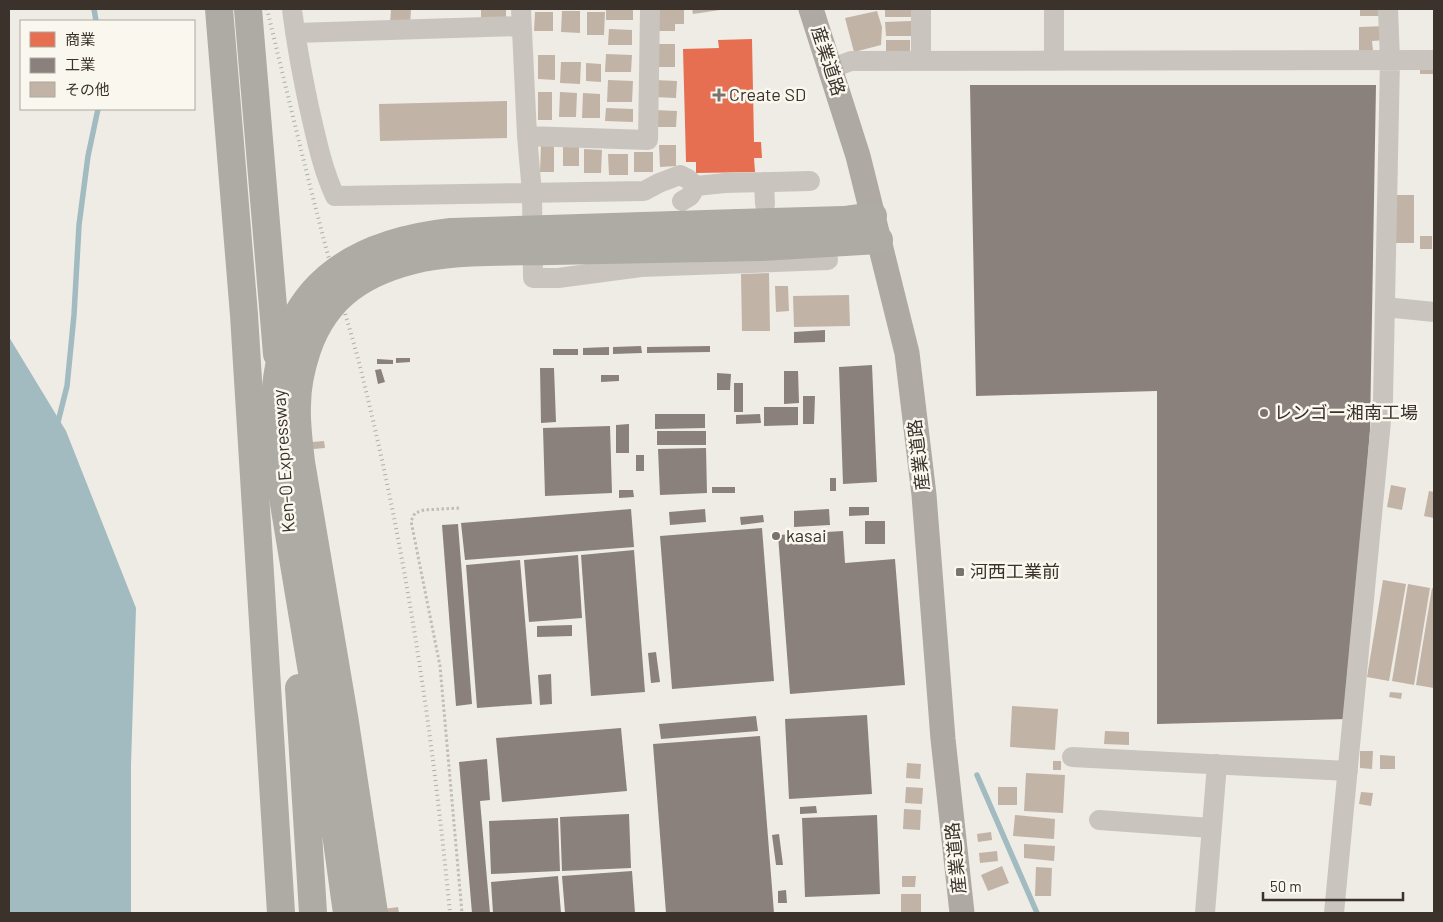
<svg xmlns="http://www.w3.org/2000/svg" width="1443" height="922" font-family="Barlow,'Noto Sans JP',sans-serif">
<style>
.water{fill:#a1bbc0}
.shops{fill:#e76f51}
.industry{fill:#8a817c}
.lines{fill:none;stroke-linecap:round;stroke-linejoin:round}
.stream{stroke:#a1bbc0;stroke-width:5.5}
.building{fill:#c2b3a7}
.path{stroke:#c2bdb6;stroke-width:3;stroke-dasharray:2.5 2.5;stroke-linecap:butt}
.minor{stroke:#c9c5be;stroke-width:20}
.major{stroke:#aea9a3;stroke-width:25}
.highway{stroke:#aeaba4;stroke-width:28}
.rail{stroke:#b1ada8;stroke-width:4;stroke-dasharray:1 4;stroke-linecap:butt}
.highway-bridge{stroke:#aeaba4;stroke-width:28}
.poi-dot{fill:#79736c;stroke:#faf7ee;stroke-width:2}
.labels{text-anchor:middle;stroke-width:5;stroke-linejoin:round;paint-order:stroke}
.street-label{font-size:18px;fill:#3a322b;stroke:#faf7ee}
.poi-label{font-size:18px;fill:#3a322b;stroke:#faf7ee;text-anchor:start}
</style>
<rect width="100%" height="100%" fill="#efece5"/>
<path class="water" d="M9,337l57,94 70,177 -5,157v148h-122z"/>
<path class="shops" d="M752,39l2,103h7l1,16h-8l1,14 -59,1v-11h-10l-3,-113 36,-1 -1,-8z"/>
<path class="industry" d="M970,85h406l-6,345 -22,289 -191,5v-333l-181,5z
M825,330v12l-31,1v-11z
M641,346l1,7 -29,1v-7z
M710,346v6l-63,1v-6z
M609,347v8h-26v-7z
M553,349h25v6h-25z
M396,358h14v4l-14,1z
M377,359l16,1v4h-16z
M872,365l5,117 -34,2 -4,-117z
M540,368h14l2,54 -15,1z
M381,369l4,13 -7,2 -3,-14z
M784,371h14l1,32 -15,1z
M717,373l14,1 -1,16h-13z
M601,375h18v6l-18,1z
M734,383h9v29h-9z
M803,396h12l-1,28h-11z
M764,407h34v18l-34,1z
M655,414h50v14l-50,1z
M760,414l1,9 -25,1v-9z
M629,424v29h-13v-28z
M610,426l2,67 -67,3 -2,-68z
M657,431h49v14h-49z
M706,448l1,45 -47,2 -2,-46z
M636,455h8v16h-8z
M830,478h6v13h-6z
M712,487h23v6h-23z
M619,490h14l1,7 -15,1z
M849,507h20v8l-20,1z
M631,509l3,38 -169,13 -4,-37z
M705,509l1,13 -36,3 -1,-13z
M829,509l1,16 -36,2v-16z
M763,515l1,7 -23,3 -1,-8z
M865,521h20v23h-20z
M458,524l14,180 -16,2 -14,-181z
M762,528l12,153 -102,8 -12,-153z
M843,531l2,32 50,-4 10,126 -115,9 -12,-159z
M634,550l11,142 -54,4 -10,-141z
M578,555l4,63 -53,4 -5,-62z
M520,560l12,144 -55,4 -11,-143z
M572,625v11l-35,1v-11z
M656,652l4,30 -9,1 -3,-30z
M551,674l1,30 -12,1 -2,-30z
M867,715l5,79 -83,5 -4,-80z
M756,716l2,15 -97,8 -2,-15z
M621,728l6,63 -125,11 -6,-64z
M760,736l14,177h-108l-13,-169z
M487,759l3,41 -10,1 10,112h-18l-13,-151z
M816,806l1,7 -17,1v-7z
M629,814l2,54 -69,3 -2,-54z
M877,815l3,79 -75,3 -3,-79z
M558,818l2,53 -69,3 -2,-53z
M779,834l4,31h-7l-4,-30z
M632,871l3,42h-70l-3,-37z
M558,876l3,37h-68l-2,-31z
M786,890l1,13h-9v-12z"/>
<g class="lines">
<path class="stream" d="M94,9l2,12
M57,426l10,-40 7,-71 5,-90 9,-69 10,-47
M977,775l60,138"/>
</g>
<path class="building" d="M391,9h20l-1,16 -20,-1z
M481,9h25v10h-25z
M606,9h27v11h-27z
M692,9h28v1l-27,4z
M885,9h29v8h-29z
M1360,9h22v7h-22z
M657,10h27v14h-9v7h-19z
M562,11h18v22l-19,-1z
M877,11l5,16 -1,18 -27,7 -9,-34z
M535,12h18v19h-19z
M587,12h18l-1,23h-17z
M911,21v15h-25l-1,-14z
M1387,26v14l-15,1 1,10 -14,1v-25z
M609,29l23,1v15h-24z
M886,40h24v14h-24z
M655,44h20v23h-21z
M606,54l26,1 -1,17h-26z
M538,55h17v25l-17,-1z
M561,62h20l-1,22 -20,-1z
M586,63l15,1v18l-15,-1z
M1420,68h13v6h-13z
M608,80l25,1 -1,21h-25z
M655,80l22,1 -1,17 -22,-1z
M538,92h14v28h-14z
M560,92l17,1 -1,24h-17z
M583,93l17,1v24h-18z
M507,101v37l-127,3 -1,-37z
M606,108l27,1v13l-28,-1z
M654,110l23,1 -1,16h-23z
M541,145h13v27h-14z
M659,145h17v21l-16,1z
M563,146h16v20h-16z
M584,149l18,1 -1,23h-17z
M634,152h19v20h-19z
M608,154h20v21h-19z
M1396,195h18v48h-18z
M1420,236h12v13h-12z
M769,273l1,58h-28l-1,-57z
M775,286h13l1,25 -13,1z
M849,295l1,31 -56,1 -1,-31z
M324,441l1,7 -23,2 -1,-7z
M1391,485l15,3 -4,22 -15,-3z
M1429,491l5,1v26l-10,-2z
M1383,580l23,4 -17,97 -22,-4z
M1408,584l22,4 -16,97 -22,-4z
M1432,588l2,1v99l-18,-3z
M1390,692l12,1 -1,6 -12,-2z
M1012,706l46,3 -3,41 -45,-3z
M1105,731l24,1v13l-25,-1z
M1360,751h13l-1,18 -12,-1z
M1380,755l15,1v13h-15z
M1053,761h8v9h-8z
M907,763l14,1 -1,15 -14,-1z
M1026,773l39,2 -2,38 -39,-2z
M906,787l17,1 -1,16 -17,-1z
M998,787h19v18h-19z
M1361,792l12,1 -2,13 -12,-2z
M904,809l17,1 -1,20 -17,-1z
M1015,815l40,4 -1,20 -41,-3z
M991,832l1,8 -14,2 -1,-8z
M1024,844l31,2 -1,15 -30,-3z
M997,851l1,10 -18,2 -1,-10z
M1002,866l7,17 -21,8 -7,-16z
M1036,867l16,1 -1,28h-16z
M902,876h14l-1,11h-13z
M901,894h20v19h-20z
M398,907l1,6h-38v-1z"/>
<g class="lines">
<path class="path" d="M459,508l-35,2 -9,3 -4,8 29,145 22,247"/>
<path class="minor" d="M292,9c4,33 10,65 17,98 7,30 13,61 26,89l309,-5 15,-8 21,-8 8,4 8,7 29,-3 85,-2
M521,9l6,127 5,57 1,85h25l83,-11 187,-7
M921,9v52
M295,33l227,-7
M1054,61v-52
M830,69l21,-8 583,-1
M527,136l121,4 2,-131
M764,182l1,22
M682,201l8,-5 6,-10
M1385,307l49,5
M1072,757l276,14
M1099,820l112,8
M1205,913l12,-149
M1334,913l49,-513 7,-340 -2,-51"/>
<path class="major" d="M811,9l47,147 49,197 17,142 19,244 19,174"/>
<path class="highway" d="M219,9l25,306 37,598
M738,223l106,-3 29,-4
M760,247l119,-7"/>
<path class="rail" d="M267,9c19,79 38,159 59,239 13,47 29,95 40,143 42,171 67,347 84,522"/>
<path class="highway-bridge" d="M248,9l29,345
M299,688l14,225
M347,913c-11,-78 -21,-157 -34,-235 -8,-46 -15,-92 -23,-138 -11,-69 -29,-147 2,-215 29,-63 95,-86 159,-93l287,-9
M374,913l-30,-197 -43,-254c-2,-19 -5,-38 -4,-57 0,-19 4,-37 10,-55 19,-56 60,-80 115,-92 42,-8 87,-6 129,-7 70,-1 139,-3 209,-4"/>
</g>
<g class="poi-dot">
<path d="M716.5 87.5h5v5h5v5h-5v5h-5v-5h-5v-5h5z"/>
<circle cx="1264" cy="413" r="5"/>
<circle cx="776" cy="536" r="5"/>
<rect x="955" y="567" width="10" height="10" rx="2.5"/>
</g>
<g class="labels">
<g class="street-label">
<text transform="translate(828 61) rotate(72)" y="6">産業道路</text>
<text transform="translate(919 455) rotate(-97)" y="6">産業道路</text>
<text transform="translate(284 461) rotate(-94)" y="6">Ken-O Expressway</text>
<text transform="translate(956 858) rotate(-96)" y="6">産業道路</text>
</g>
<g class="poi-label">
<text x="729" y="101">Create SD</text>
<text x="1274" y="419">レンゴー湘南工場</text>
<text x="786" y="542">kasai</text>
<text x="970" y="578">河西工業前</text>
</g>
</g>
<rect width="1443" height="922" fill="none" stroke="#3a322b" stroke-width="20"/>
<rect x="20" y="20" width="175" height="90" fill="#faf7ee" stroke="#ada8a0"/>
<rect x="30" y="32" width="25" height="15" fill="#e76f51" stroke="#ada8a0"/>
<text x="65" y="45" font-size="15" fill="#3a322b">商業</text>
<rect x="30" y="58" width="25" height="15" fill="#8a817c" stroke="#ada8a0"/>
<text x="65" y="70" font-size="15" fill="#3a322b">工業</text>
<rect x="30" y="82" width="25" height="15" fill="#c2b3a7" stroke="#ada8a0"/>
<text x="65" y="95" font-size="15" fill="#3a322b">その他</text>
<path d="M1263 892v8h140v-8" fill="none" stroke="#3a322b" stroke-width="2.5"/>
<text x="1270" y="892" font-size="15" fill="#3a322b" stroke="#faf7ee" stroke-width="4" paint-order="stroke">50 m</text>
</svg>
